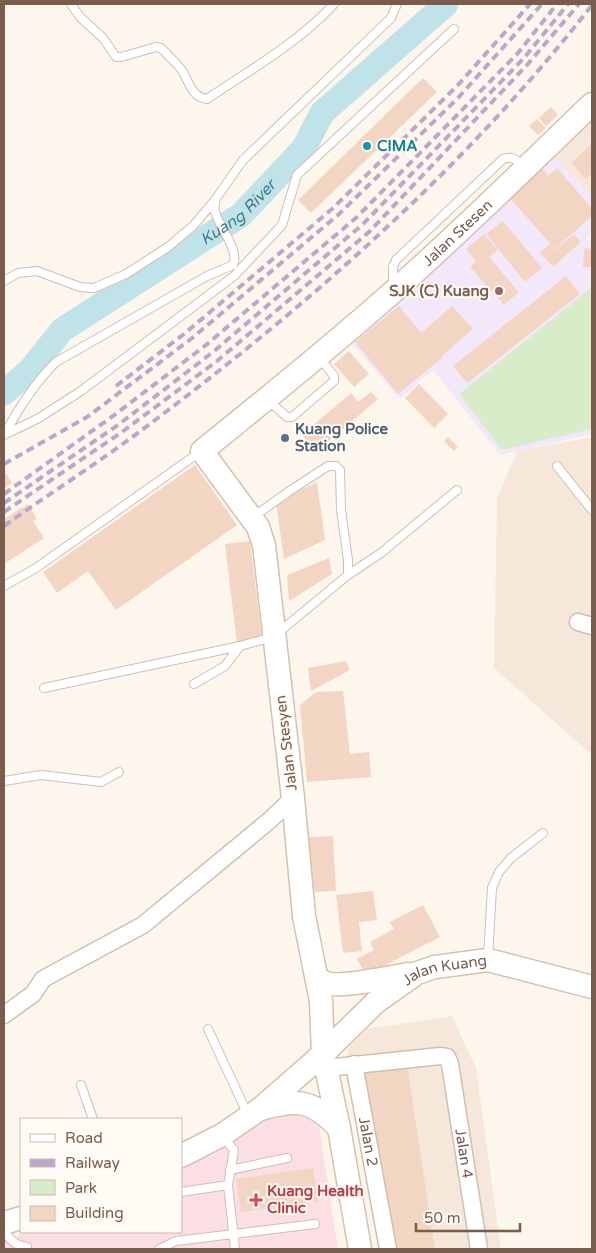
<svg xmlns="http://www.w3.org/2000/svg" width="596" height="1253" font-family="'Varela Round',sans-serif">
<style>
.residential{fill:#f5e8da}
.education{fill:#f3e8fa}
.medical{fill:#fbdfe3}
.green{fill:#d8ecc9}
.lines{fill:none;stroke-linecap:round;stroke-linejoin:round}
.river{stroke:#bfe3e8;stroke-width:25}
.building{fill:#f3d5c3}
.lane-casing{stroke:#d1beb0;stroke-width:10}
.street-casing{stroke:#d1beb0;stroke-width:19}
.secondary-casing{stroke:#d6c0b0;stroke-width:25}
.lane{stroke:#fff;stroke-width:8}
.street{stroke:#fff;stroke-width:16}
.secondary{stroke:#fff;stroke-width:22}
.rail{stroke:#b9a8c9;stroke-width:4;stroke-dasharray:8 5;stroke-linecap:butt}
.culture-dot{fill:#0f9aa8;stroke:#fffaf3;stroke-width:2}
.education-dot{fill:#8d6e63;stroke:#fffaf3;stroke-width:2}
.service-dot{fill:#5c6f8a;stroke:#fffaf3;stroke-width:2}
.health-dot{fill:#e0444e;stroke:#fffaf3;stroke-width:2}
.labels{text-anchor:middle;stroke-width:4;stroke-linejoin:round;paint-order:stroke}
.culture-label{font-size:15px;font-weight:bold;fill:#0d838f;stroke:#fffaf3;text-anchor:start}
.street-label{font-size:15px;fill:#7a5c4d;stroke:#fffaf3}
.education-label{font-size:15px;font-weight:bold;fill:#785e54;stroke:#fffaf3;text-anchor:end}
.service-label{font-size:15px;font-weight:bold;fill:#4e5e75;stroke:#fffaf3;text-anchor:start}
.health-label{font-size:15px;font-weight:bold;fill:#be3a42;stroke:#fffaf3;text-anchor:start}
.water-label{font-size:16px;font-style:italic;fill:#437c86;stroke:#fffaf3}
</style>
<rect width="100%" height="100%" fill="#fdf6ec"/>
<path class="residential" d="M592,118v77l-39,-39z
M592,437v318l-98,-87 3,-170 20,-47z
M452,1016l24,52 25,181h-120l-34,-199 20,-21z"/>
<path class="education" d="M553,156l39,39v33l-6,12 6,1v193l-92,21 -67,-85 -33,29 -50,-57z"/>
<path class="medical" d="M288,1114l30,6 20,129h-334v-8l22,-9h155v-64l33,-13 58,-39z"/>
<path class="green" d="M591,288h1v141l-90,21 -43,-56z"/>
<g class="lines">
<path class="river" id="s1" d="M4,393l27,-24 31,-39 179,-115 63,-67 18,-35 124,-109"/>
</g>
<path class="building" d="M423,78l14,14 -126,121 -13,-13z
M551,107l7,8 -12,11 -7,-8z
M537,119l9,9 -8,7 -9,-9z
M592,143v31l-6,5 -15,-16z
M542,168l6,8 9,-8 35,40v8l-37,33 -46,-52z
M503,221l39,47 -17,14 -39,-48z
M484,234l14,16 -9,7 30,35 -15,13 -34,-38 6,-6 -10,-12z
M574,234l7,8 -28,25 -13,-14 10,-9 5,6z
M584,248l8,1v18h-9z
M566,276l14,18 -113,89 -14,-17z
M399,306l22,27 31,-27 21,23 -32,28 1,1 -44,36 -43,-52z
M349,351l20,23 -15,13 -20,-23z
M419,384l29,30 -14,14 -29,-30z
M371,392l7,7 -62,53 -14,-17 49,-42 7,9z
M448,437l10,10 -4,4 -10,-10z
M195,465l42,60 -121,85 -28,-39 -31,22 -14,-21z
M4,470l8,13 -8,6z
M317,482l8,58 -41,19 -8,-57z
M28,504l9,15 -4,2 11,17 -40,26v-45z
M250,541l12,99 -25,3 -12,-99z
M329,558l3,16 -43,27 -2,-26z
M346,661l4,9 -39,21 -3,-23z
M343,691l7,63 19,-2 2,25 -64,5 -7,-77 16,-13z
M333,836l3,55 -24,1 -3,-55z
M373,891l4,29 -18,2 3,29 -19,2 -7,-58z
M423,905l17,32 -74,38 -9,-16 17,-9 -4,-8 24,-13 -4,-7z
M407,1064l28,185h-42l-28,-179z
M313,1168l5,33 -77,11 -5,-33z"/>
<g class="lines">
<defs>
<path id="lane" d="M71,4l9,13 23,21 13,19h5l35,-10 5,1c7,7 14,14 20,21 9,13 9,27 26,30 43,-29 91,-56 127,-95
M4,281l14,-8 19,-2 43,16 14,1 32,-14 42,-27 25,-21 22,-26 28,-40 148,-142 6,-14
M393,286v-19l3,-7 107,-101c10,-4 14,2 21,8
M268,400l19,17h5l42,-36v-5l-14,-18
M5,434c14,-27 29,-50 51,-72l151,-86 26,-11c7,-15 -14,-38 -18,-53 -1,-3 0,-8 0,-12
M4,435l35,-17 42,-27 153,-115 48,-51 15,-50 157,-146
M557,466l35,44
M348,575l33,-22 76,-63
M4,586l32,-18 164,-116
M194,684l31,-18 15,-20 33,-9 75,-62v-15l-7,-50 -1,-40 -4,-4h-8l-40,26 -35,25
M44,688l196,-42
M4,781l37,-6 60,7 18,-10
M488,958l4,-70 7,-16 12,-14 32,-25
M208,1029l40,86
M81,1085l12,34
M223,1136l11,14 -6,35 7,64
M230,1170l57,-12
M181,1192l47,-7
M4,1229c5,11 11,16 23,18
M159,1249l17,-8 139,-17"/>
<g id="street">
<path d="M578,622l14,4"/>
<path d="M4,1015l29,-21 10,-15 100,-54 127,-105 23,-22"/>
<path id="s2" d="M354,1064l34,185"/>
<path id="s3" d="M326,1068l114,-12 7,1 3,7 29,185"/>
</g>
<g id="secondary">
<path d="M316,976c3,3 7,6 10,7 15,5 65,-6 82,-9"/>
<path d="M261,1109c37,-10 50,-10 78,19"/>
<path id="s4" d="M181,1156l41,-21 38,-26 63,-55 53,-52 41,-29 18,-6 53,-7 104,27"/>
<path d="M4,1223l17,-5"/>
<path id="s5" d="M360,1249l-21,-121 -16,-74 -2,-53 -17,-85 -11,-118 -29,-253 -6,-18 -56,-76c62,-50 124,-100 184,-153 71,-62 138,-129 206,-194"/>
</g>
</defs>
<use href="#lane" class="lane-casing"/>
<use href="#street" class="street-casing"/>
<use href="#secondary" class="secondary-casing"/>
<use href="#lane" class="lane"/>
<use href="#street" class="street"/>
<use href="#secondary" class="secondary"/>
<path class="rail" d="M116,386l68,-52 148,-125 126,-124 72,-81
M4,464l83,-47 104,-78 147,-124 120,-117 84,-94
M4,494l109,-78 93,-71 151,-128 161,-164 39,-49
M4,503l114,-78 95,-73 149,-127 162,-167 44,-54
M4,512l118,-80 95,-71 152,-129 158,-167 52,-61
M4,526c42,-30 86,-58 127,-88 170,-126 331,-266 461,-433"/>
</g>
<circle class="culture-dot" cx="367" cy="146" r="5"/>
<circle class="education-dot" cx="499" cy="291" r="5"/>
<circle class="service-dot" cx="285" cy="438" r="5"/>
<path class="health-dot" d="M253.5 1192.5h5v5h5v5h-5v5h-5v-5h-5v-5h5z"/>
<g class="labels">
<g class="culture-label">
<text x="377" y="151">CIMA</text>
</g>
<g class="street-label">
<text dy="5" stroke="none"><textPath href="#s5" startOffset="1161">Jalan Stesen</textPath></text>
<text transform="translate(286 743) rotate(-97)" y="5">Jalan Stesyen</text>
<text dy="5" stroke="none"><textPath href="#s4" startOffset="328">Jalan Kuang</textPath></text>
<text dy="5" stroke="none"><textPath href="#s2" startOffset="79">Jalan 2</textPath></text>
<text dy="5" stroke="none"><textPath href="#s3" startOffset="220">Jalan 4</textPath></text>
</g>
<g class="education-label">
<text x="489" y="296">SJK (C) Kuang</text>
</g>
<g class="service-label">
<text x="295" y="434">Kuang Police<tspan x="295" dy="17">Station</tspan></text>
</g>
<g class="health-label">
<text x="267" y="1196">Kuang Health<tspan x="267" dy="17">Clinic</tspan></text>
</g>
<g class="water-label">
<text dy="6" stroke="none"><textPath href="#s1" startOffset="298">Kuang River</textPath></text>
</g>
</g>
<rect width="596" height="1253" fill="none" stroke="#7a5c4d" stroke-width="10"/>
<rect x="20" y="1118" width="162" height="115" fill="#fffaf3" stroke="#cabbb1"/>
<rect x="30" y="1134" width="25" height="8" fill="#ffffff" stroke="#cabbb1"/>
<text x="65" y="1143" font-size="15" fill="#7a5c4d">Road</text>
<rect x="30" y="1159" width="25" height="8" fill="#b9a8c9" stroke="#cabbb1"/>
<text x="65" y="1168" font-size="15" fill="#7a5c4d">Railway</text>
<rect x="30" y="1180" width="25" height="15" fill="#d8ecc9" stroke="#cabbb1"/>
<text x="65" y="1193" font-size="15" fill="#7a5c4d">Park</text>
<rect x="30" y="1206" width="25" height="15" fill="#f3d5c3" stroke="#cabbb1"/>
<text x="65" y="1218" font-size="15" fill="#7a5c4d">Building</text>
<path d="M416 1223v8h104v-8" fill="none" stroke="#7a5c4d" stroke-width="2.5"/>
<text x="424" y="1223" font-size="15" fill="#7a5c4d" stroke="#fffaf3" stroke-width="4" paint-order="stroke">50 m</text>
</svg>
